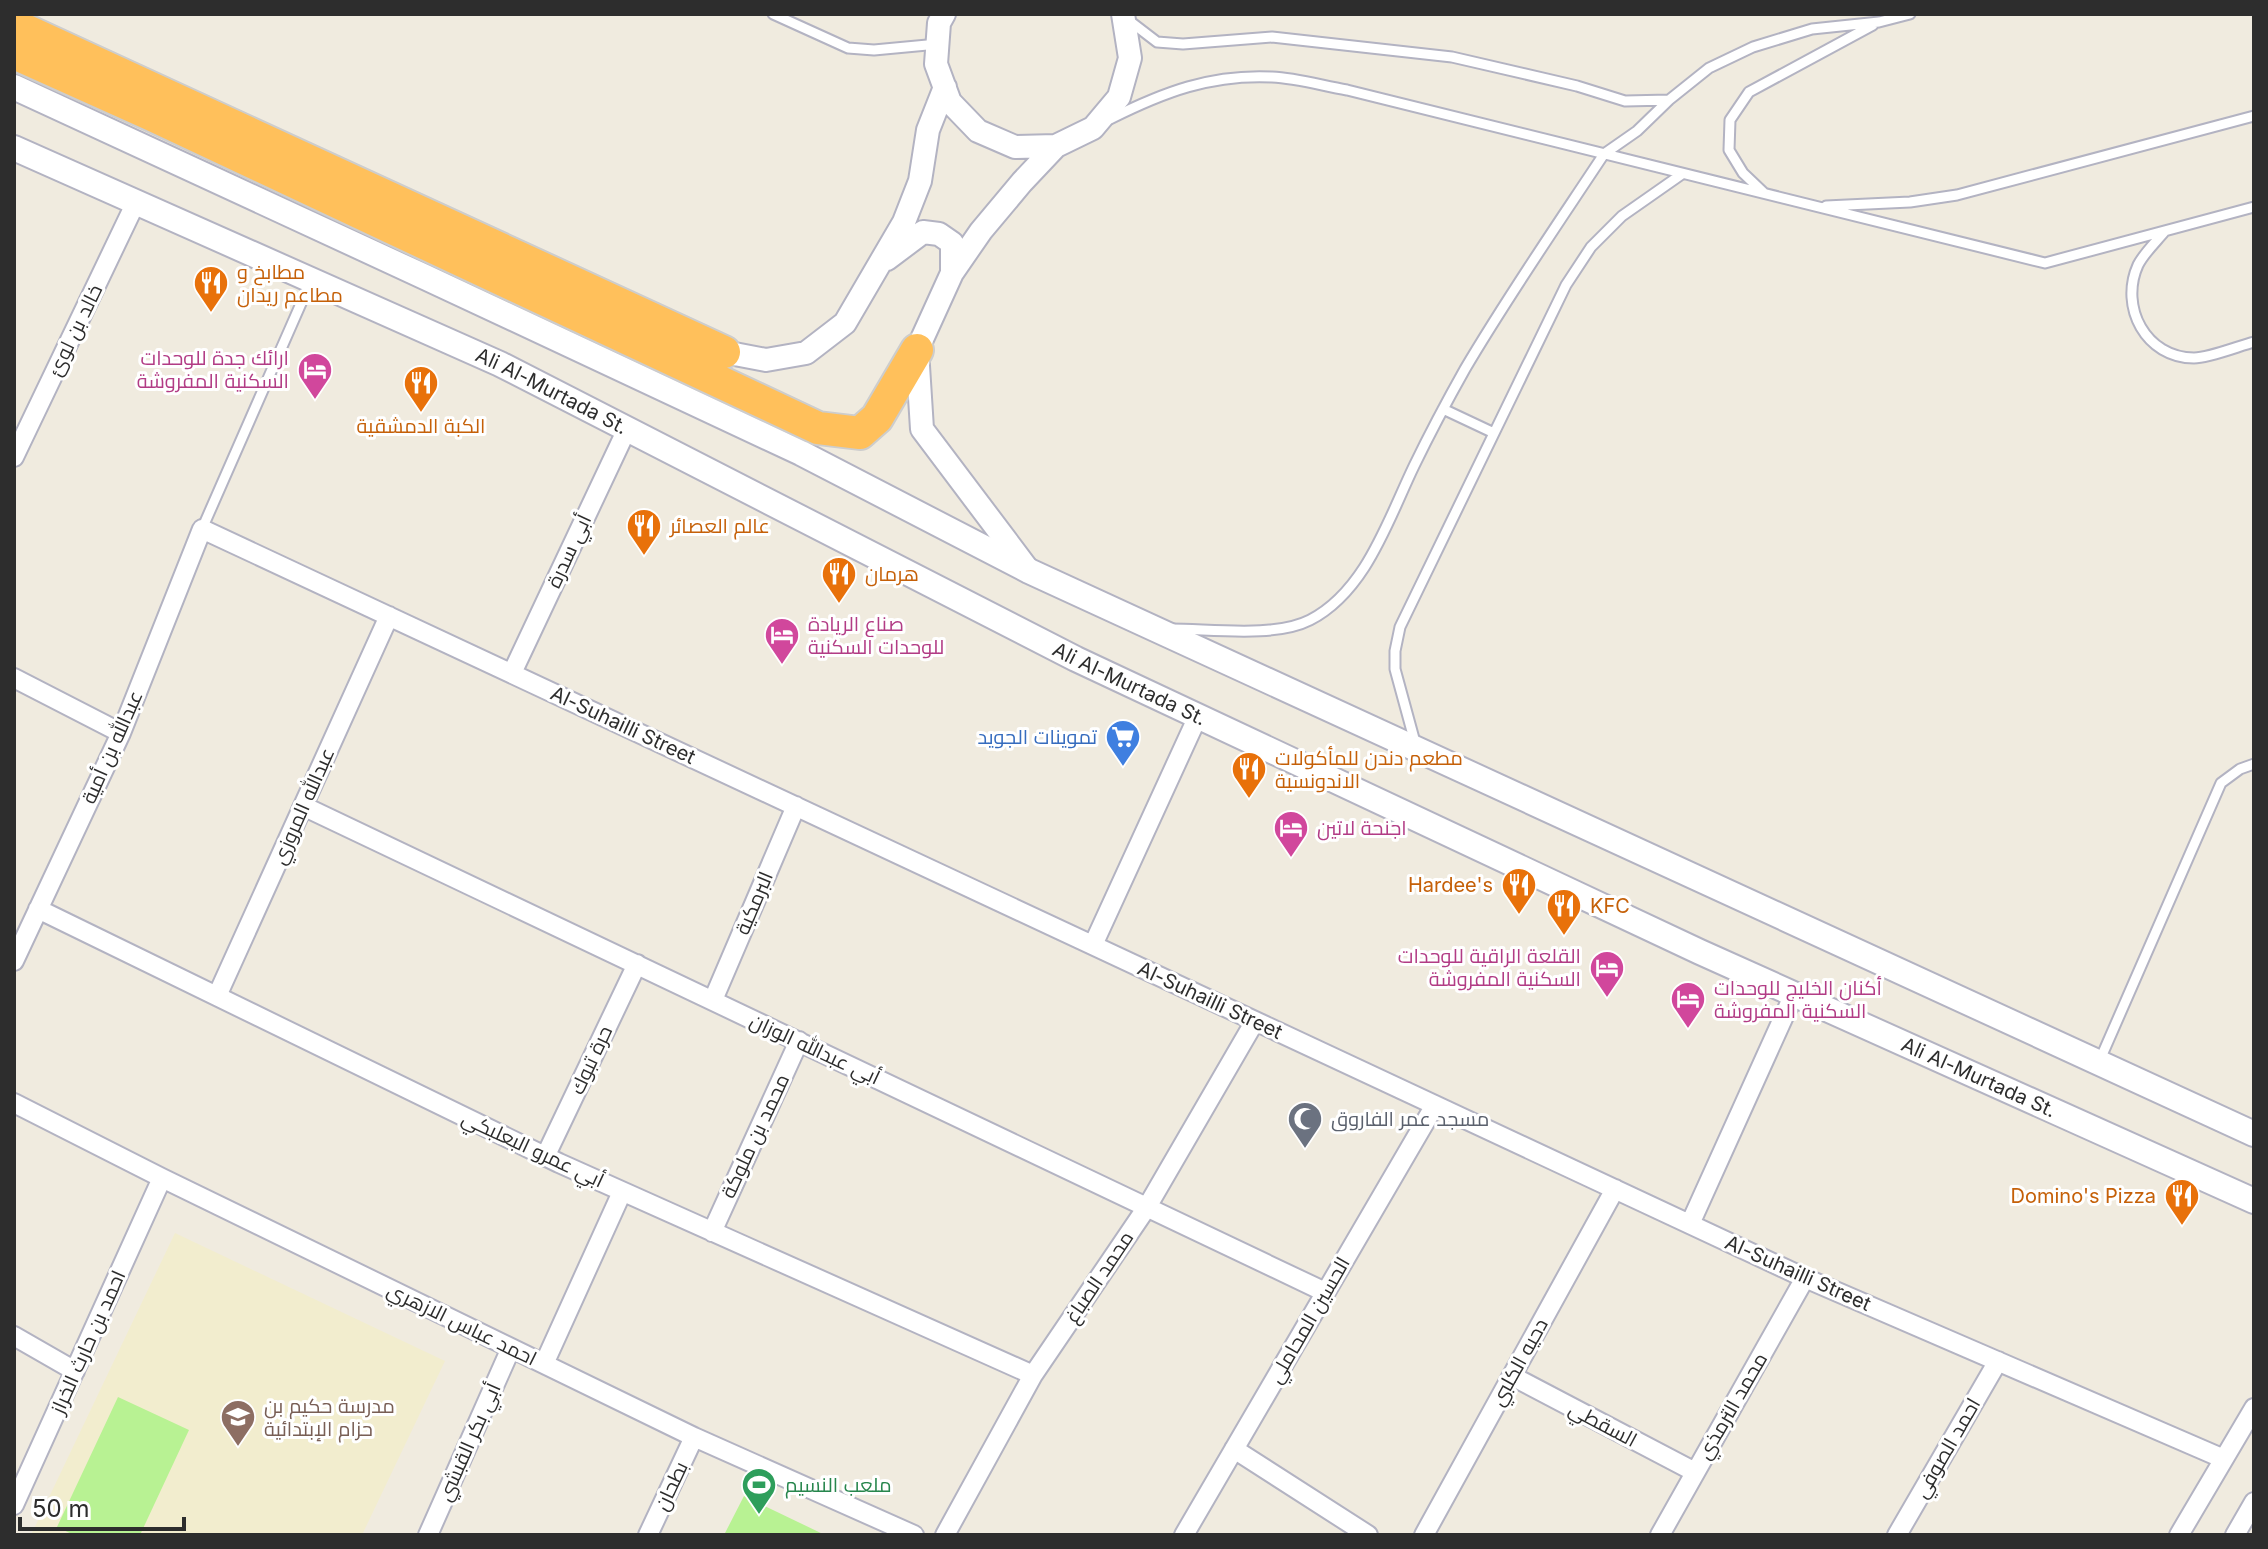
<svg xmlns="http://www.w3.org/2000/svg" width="2268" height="1549" font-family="Inter,Cairo,sans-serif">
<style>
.education{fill:#f2edce}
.pitch{fill:#b8f293}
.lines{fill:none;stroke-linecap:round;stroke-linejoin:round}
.service-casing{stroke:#b3b3c2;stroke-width:13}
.minor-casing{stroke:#b3b3c2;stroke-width:22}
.tertiary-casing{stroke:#b3b3c2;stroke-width:26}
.secondary-casing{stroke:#b3b3c2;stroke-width:28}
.motorway-casing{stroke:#cdcdcd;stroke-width:36}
.service{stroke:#fff;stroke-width:9}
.minor{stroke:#fff;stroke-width:18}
.tertiary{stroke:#fff;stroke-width:22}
.secondary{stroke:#fff;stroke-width:24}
.motorway{stroke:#ffc05b;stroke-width:32}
.labels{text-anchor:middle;stroke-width:6;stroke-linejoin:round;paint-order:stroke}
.food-label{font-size:20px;fill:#c56008;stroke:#fff;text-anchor:start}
.street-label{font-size:20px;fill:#2d2d2d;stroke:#fff}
.hotel-label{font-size:20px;fill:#b23c85;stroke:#fff;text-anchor:start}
.shop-label{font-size:20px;fill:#366cbe;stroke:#fff;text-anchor:end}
.worship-label{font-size:20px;fill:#5b616d;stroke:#fff;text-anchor:start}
.education-label{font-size:20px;fill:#785e54;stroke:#fff;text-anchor:start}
.leisure-label{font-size:20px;fill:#27864d;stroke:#fff;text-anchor:start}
</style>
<rect width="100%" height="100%" fill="#f0ebdf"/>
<path class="education" d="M175,1233l270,128 -83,174h-331z"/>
<path class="pitch" d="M118,1397l71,33 -49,105h-66l-17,-8z
M744,1496l81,39h-101z"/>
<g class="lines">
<defs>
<path id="service" d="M773,14l75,34 26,2 64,-6
M1127,19l30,23 26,2 89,-7 180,20 125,29 48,15 44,-1
M1110,119c54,-27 101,-45 162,-42 25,1 51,9 75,13l698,173 209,-56
M1764,193l-21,-20 -14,-23 1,-30 19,-28 124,-67
M1826,206l84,-4 47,-7 297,-79
M2165,231c-9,11 -21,22 -27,34 -19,42 8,93 56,93 15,0 45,-12 60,-16
M1443,409l51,24
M202,529l108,-246
M1171,629c40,0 104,9 139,-9 56,-29 78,-100 104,-154 16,-33 33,-65 51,-97 43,-73 92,-144 139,-215l33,-23 32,-31 40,-32 44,-21 59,-18 67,-7 31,-8
M1416,746l-21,-77v-18l5,-24 166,-342 25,-38 31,-31 60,-42
M2099,1062l122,-279 19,-14 14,-5"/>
<path id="minor" d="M14,457l122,-255
M512,673l115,-244
M14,678l107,55
M303,806l1022,486
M38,909l521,254 474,212
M1093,945l105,-229
M14,961l107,-228 81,-204 1603,749 419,181
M217,996l172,-380
M713,1000l83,-194
M14,1103l148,75 532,259 220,98
M545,1157l92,-193
M1690,1224l104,-230
M712,1232l87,-191
M14,1336l61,35
M544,1364l78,-172
M1512,1376l183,96
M1234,1449l134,86
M14,1505l148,-327
M428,1535l83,-187
M648,1535l46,-98
M945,1535l88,-160 114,-168 108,-186
M1184,1535l251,-430
M1424,1535l191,-346
M1660,1535l145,-257
M1897,1535l101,-174
M2179,1535l75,-127
M2235,1535l19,-33"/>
<path id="tertiary" d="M944,14l-5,9 -3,41 14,38 28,29 37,16 41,-1 37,-18 26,-31 11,-39 -7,-44
M887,259l36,-27 16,2 13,9v30
M724,352l42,8 40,-7 39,-30 59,-101 16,-41 8,-51 17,-43
M1029,571l-107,-142 -5,-79 35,-77 29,-42 41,-49 34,-36"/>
<g id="secondary">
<path d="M14,87l411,190 376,176 228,118 1225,563"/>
<path id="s1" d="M14,148l486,216 576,295 624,293 554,249"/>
</g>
<path id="motorway" d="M14,25l710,327
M14,53l138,62 666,313 42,5 17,-15 40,-68"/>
</defs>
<use href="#service" class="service-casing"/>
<use href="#minor" class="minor-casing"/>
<use href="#tertiary" class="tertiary-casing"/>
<use href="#secondary" class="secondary-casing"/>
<use href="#motorway" class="motorway-casing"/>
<use href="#service" class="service"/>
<use href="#minor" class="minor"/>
<use href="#tertiary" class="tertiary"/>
<use href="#secondary" class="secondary"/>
<use href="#motorway" class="motorway"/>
</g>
<defs>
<symbol id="restaurant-pin" viewBox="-11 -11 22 30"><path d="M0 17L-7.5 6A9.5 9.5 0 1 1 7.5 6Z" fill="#e8710a" stroke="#fff"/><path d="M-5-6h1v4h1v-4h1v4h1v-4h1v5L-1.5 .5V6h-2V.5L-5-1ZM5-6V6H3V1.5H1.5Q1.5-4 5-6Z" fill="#fff"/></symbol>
<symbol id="hotel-pin" viewBox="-11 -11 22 30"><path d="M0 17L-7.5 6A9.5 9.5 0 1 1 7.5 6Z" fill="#d1479c" stroke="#fff"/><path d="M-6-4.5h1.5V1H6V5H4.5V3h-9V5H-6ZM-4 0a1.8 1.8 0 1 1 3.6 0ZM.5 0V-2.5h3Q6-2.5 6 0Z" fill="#fff"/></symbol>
<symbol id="supermarket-pin" viewBox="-11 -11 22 30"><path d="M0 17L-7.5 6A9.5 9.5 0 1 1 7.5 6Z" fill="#3f7fe0" stroke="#fff"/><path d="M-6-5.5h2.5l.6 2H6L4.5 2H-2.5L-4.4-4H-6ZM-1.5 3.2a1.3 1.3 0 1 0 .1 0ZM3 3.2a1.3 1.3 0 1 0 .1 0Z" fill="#fff"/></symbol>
<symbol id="mosque-pin" viewBox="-11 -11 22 30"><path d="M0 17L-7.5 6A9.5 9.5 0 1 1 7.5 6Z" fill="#6b7280" stroke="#fff"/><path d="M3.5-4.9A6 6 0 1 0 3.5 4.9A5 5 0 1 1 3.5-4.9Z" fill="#fff"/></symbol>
<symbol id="school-pin" viewBox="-11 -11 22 30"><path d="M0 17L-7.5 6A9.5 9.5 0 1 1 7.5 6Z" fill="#8d6e63" stroke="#fff"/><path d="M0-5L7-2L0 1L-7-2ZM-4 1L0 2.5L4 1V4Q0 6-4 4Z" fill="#fff"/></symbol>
<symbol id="stadium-pin" viewBox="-11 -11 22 30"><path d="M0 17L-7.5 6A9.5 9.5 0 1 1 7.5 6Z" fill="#2e9e5b" stroke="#fff"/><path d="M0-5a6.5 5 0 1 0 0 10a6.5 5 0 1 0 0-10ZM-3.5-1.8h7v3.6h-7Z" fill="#fff"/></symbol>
</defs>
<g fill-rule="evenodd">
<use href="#restaurant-pin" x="191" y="263" width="40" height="54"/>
<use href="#hotel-pin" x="295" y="350" width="40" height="54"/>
<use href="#restaurant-pin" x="401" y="363" width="40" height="54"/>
<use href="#restaurant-pin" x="624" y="506" width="40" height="54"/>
<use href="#restaurant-pin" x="819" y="554" width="40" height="54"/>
<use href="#hotel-pin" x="762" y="615" width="40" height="54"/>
<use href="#supermarket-pin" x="1103" y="717" width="40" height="54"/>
<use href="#restaurant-pin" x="1229" y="749" width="40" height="54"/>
<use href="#hotel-pin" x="1271" y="808" width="40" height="54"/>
<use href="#restaurant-pin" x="1499" y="865" width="40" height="54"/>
<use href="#restaurant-pin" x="1544" y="886" width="40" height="54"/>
<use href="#hotel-pin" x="1587" y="948" width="40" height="54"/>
<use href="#hotel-pin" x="1668" y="979" width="40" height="54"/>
<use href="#mosque-pin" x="1285" y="1099" width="40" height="54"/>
<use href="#restaurant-pin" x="2162" y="1176" width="40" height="54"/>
<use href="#school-pin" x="218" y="1397" width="40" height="54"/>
<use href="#stadium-pin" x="739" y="1465" width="40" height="54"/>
</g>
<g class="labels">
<g class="food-label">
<text x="237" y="279">مطابخ و<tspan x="237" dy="23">مطاعم ريدان</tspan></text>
<text x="421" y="433" text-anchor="middle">الكبة الدمشقية</text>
<text x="670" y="533">عالم العصائر</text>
<text x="865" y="581">هرمان</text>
<text x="1275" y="765">مطعم دندن للمأكولات<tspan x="1275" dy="23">الاندونسية</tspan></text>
<text x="1493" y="892" text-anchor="end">Hardee's</text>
<text x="1590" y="913">KFC</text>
<text x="2156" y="1203" text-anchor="end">Domino's Pizza</text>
</g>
<g class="street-label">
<text transform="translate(75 330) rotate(-64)" y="7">خالد بن لوئ</text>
<text dy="7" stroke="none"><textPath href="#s1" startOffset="590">Ali Al-Murtada St.</textPath></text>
<text transform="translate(569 551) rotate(-65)" y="7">أبي سدرة</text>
<text dy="7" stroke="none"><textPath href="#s1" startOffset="1238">Ali Al-Murtada St.</textPath></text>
<text transform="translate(623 725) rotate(25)" y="7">Al-Suhailli Street</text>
<text transform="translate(112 747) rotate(-66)" y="7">عبدالله بن أمية</text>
<text transform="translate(303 806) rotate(-66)" y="7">عبدالله المروزي</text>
<text transform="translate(754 903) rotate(-67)" y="7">البرمكية</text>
<text transform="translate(1210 1000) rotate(25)" y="7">Al-Suhailli Street</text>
<text transform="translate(815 1049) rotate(25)" y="7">أبي عبدالله الوزان</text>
<text transform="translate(591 1060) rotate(-65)" y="7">حرة تبوك</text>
<text dy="7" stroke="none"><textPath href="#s1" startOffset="2174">Ali Al-Murtada St.</textPath></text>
<text transform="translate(755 1136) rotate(-65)" y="7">محمد بن ملوكة</text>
<text transform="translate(533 1149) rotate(25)" y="7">أبي عمرو البعلبكي</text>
<text transform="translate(1798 1273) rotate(24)" y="7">Al-Suhailli Street</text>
<text transform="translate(1099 1277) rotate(-56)" y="7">محمد الصباغ</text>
<text transform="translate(1309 1320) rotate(-60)" y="7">الحسين المحاملي</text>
<text transform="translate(462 1324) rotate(26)" y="7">احمد عباس الازهري</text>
<text transform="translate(88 1342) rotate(-66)" y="7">احمد بن حارث الخراز</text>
<text transform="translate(1519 1362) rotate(-61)" y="7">دحيه الكلبي</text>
<text transform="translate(1732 1406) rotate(-60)" y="7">محمد الترمذي</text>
<text transform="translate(1603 1424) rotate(28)" y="7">السقطي</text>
<text transform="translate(469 1442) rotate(-66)" y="7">أبي بكر القبشي</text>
<text transform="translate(1947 1448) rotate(-60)" y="7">احمد الصوفي</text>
<text transform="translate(671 1486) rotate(-65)" y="7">بطحان</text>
</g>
<g class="hotel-label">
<text x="289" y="365" text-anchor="end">ارائك جدة للوحدات<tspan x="289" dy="23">السكنية المفروشة</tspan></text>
<text x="808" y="631">صناع الريادة<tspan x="808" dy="23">للوحدات السكنية</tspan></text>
<text x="1317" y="835">اجنحة لاتين</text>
<text x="1581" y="963" text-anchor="end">القلعة الراقية للوحدات<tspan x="1581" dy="23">السكنية المفروشة</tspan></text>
<text x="1714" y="995">أكنان الخليج للوحدات<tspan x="1714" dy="23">السكنية المفروشة</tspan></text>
</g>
<g class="shop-label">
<text x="1097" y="744">تموينات الجويد</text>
</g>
<g class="worship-label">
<text x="1331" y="1126">مسجد عمر الفاروق</text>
</g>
<g class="education-label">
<text x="264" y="1413">مدرسة حكيم بن<tspan x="264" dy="23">حزام الإبتدائية</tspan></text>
</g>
<g class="leisure-label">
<text x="785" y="1492">ملعب النسيم</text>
</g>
</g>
<rect width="2268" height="1549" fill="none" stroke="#2d2d2d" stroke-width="32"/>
<path d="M20 1517v12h164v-12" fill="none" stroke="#2d2d2d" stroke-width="4"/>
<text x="32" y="1517" font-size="24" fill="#2d2d2d" stroke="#ffffff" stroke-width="6" paint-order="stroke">50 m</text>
</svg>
